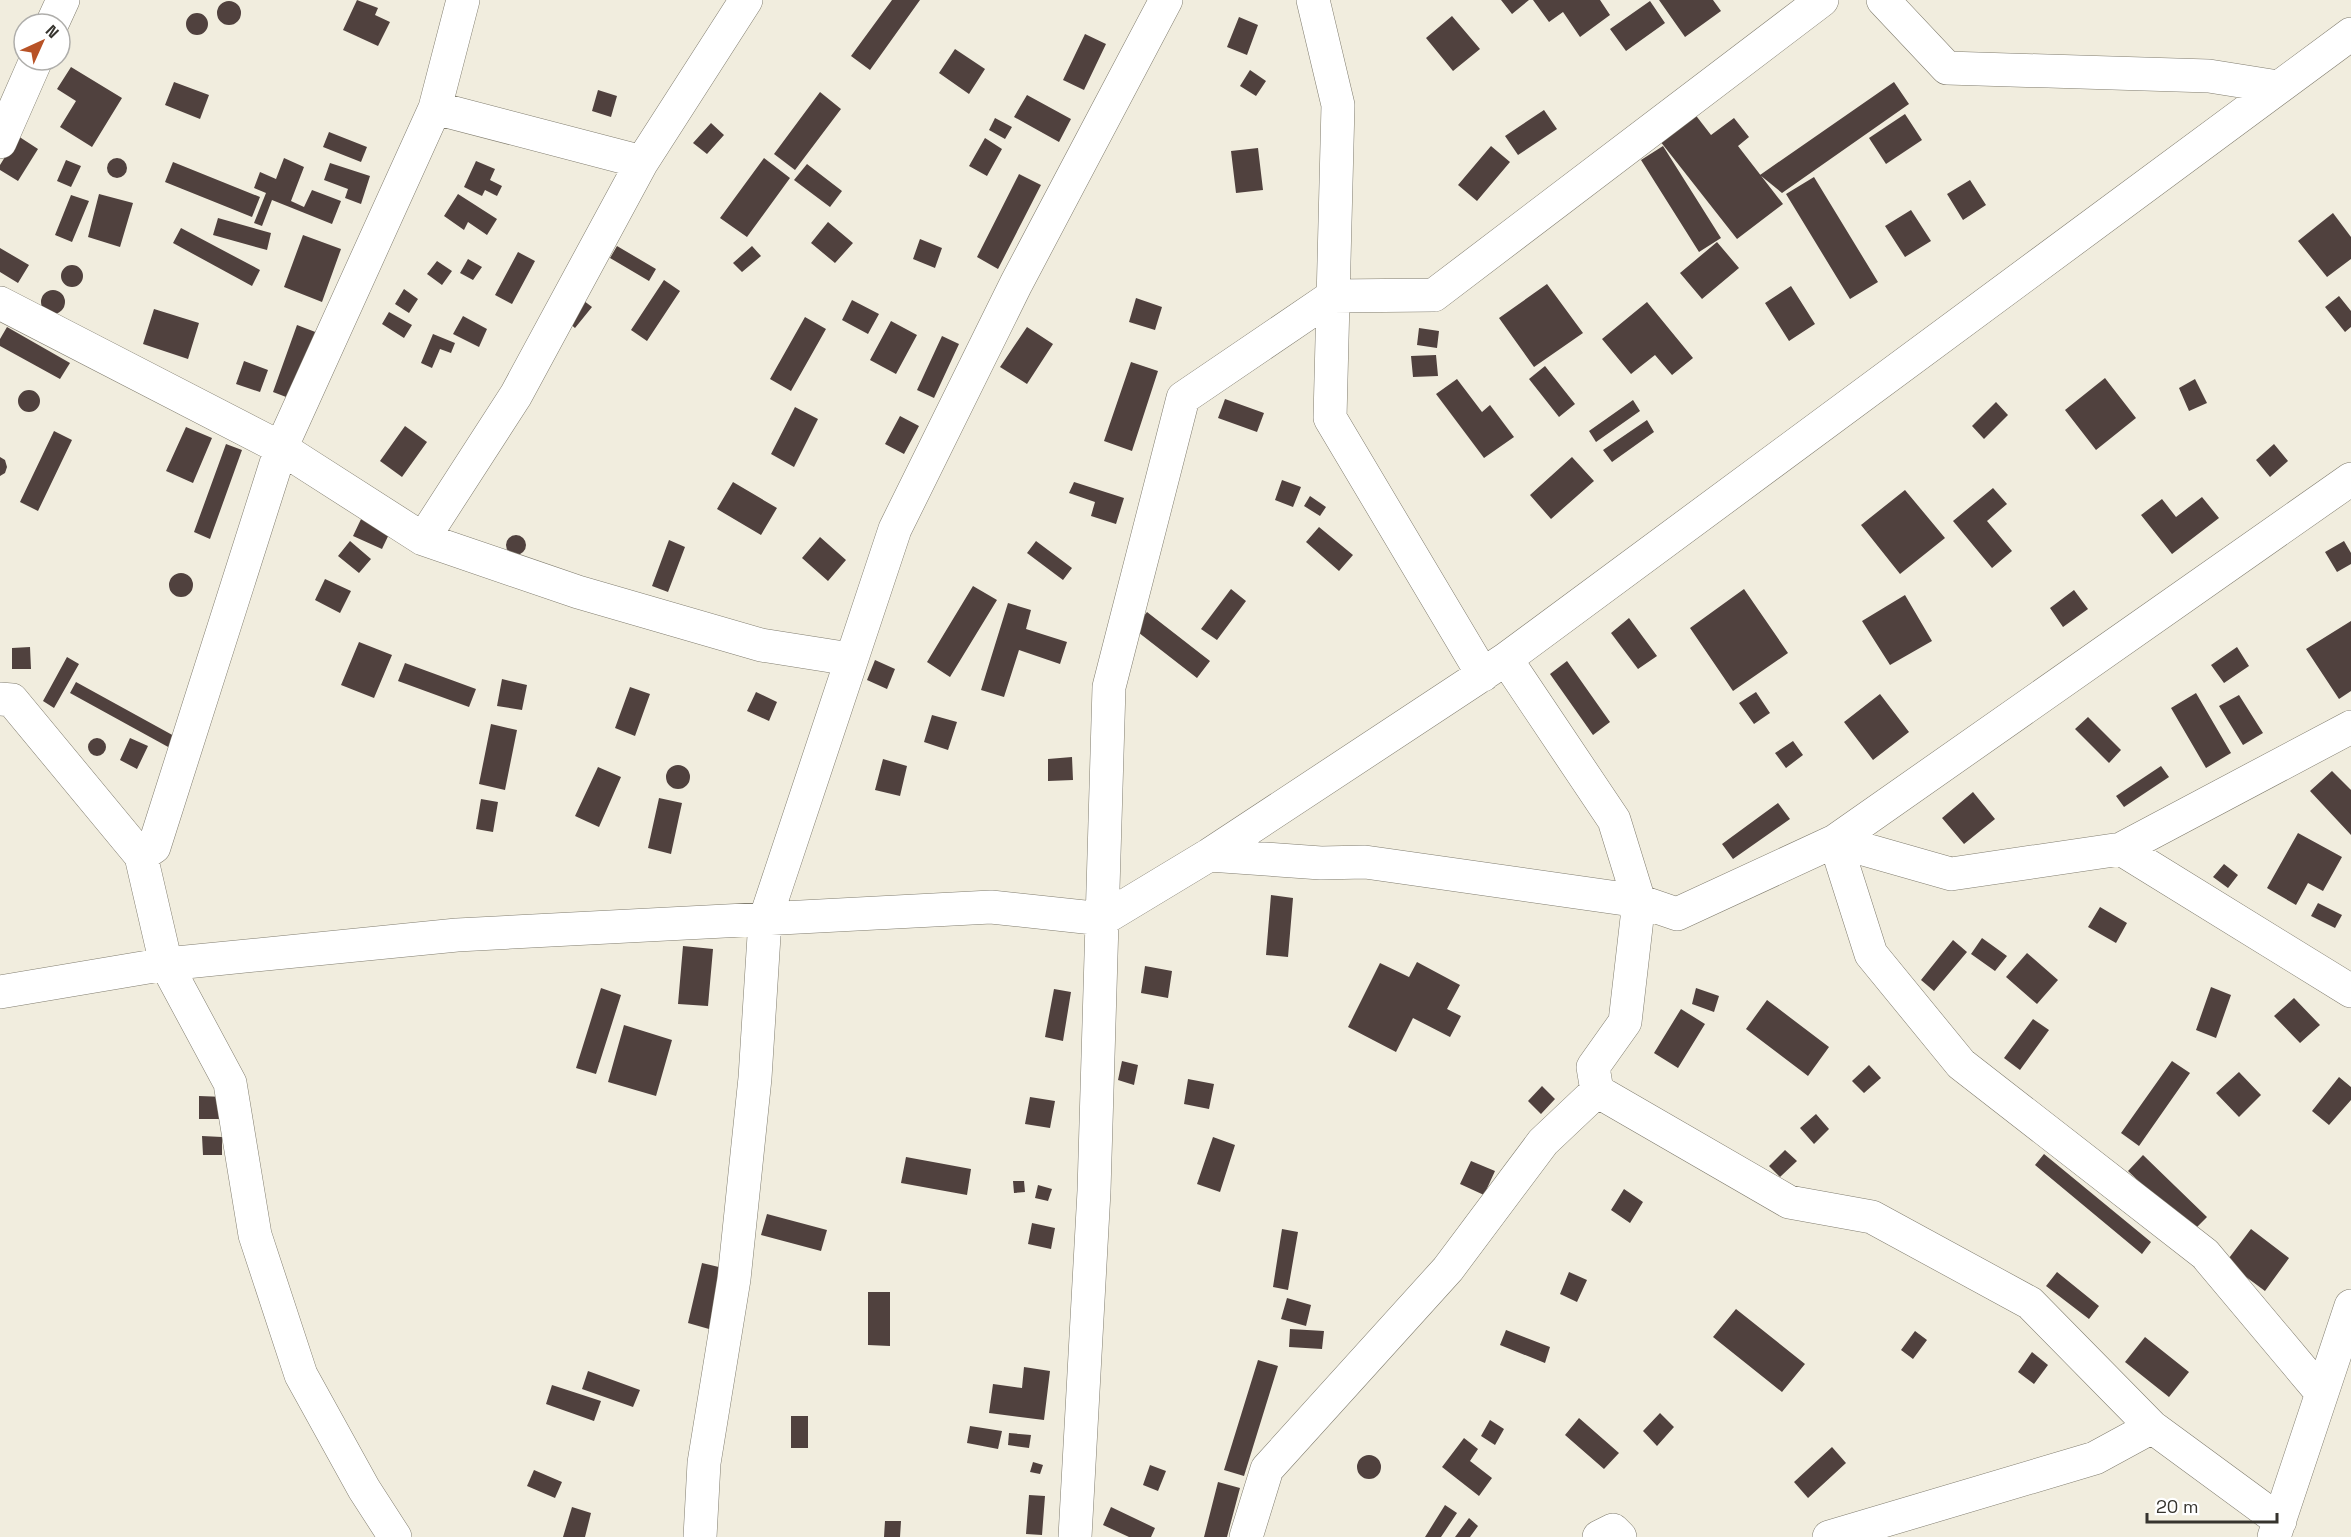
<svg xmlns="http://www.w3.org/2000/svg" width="2351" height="1537" font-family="'Space Grotesk',sans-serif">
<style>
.building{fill:#50413e}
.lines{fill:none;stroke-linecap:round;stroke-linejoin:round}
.minor-casing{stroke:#817d6f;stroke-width:34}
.minor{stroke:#fff;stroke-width:33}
</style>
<rect width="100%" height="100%" fill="#f1edde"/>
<path class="building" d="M357,0l21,8 -3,7 15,7 -12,24 -35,-16z
M892,0h28l-50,70 -19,-14z
M1501,0h28l-17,14z
M1533,0h67l10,15 -30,22 -17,-25 -14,10z
M1659,0h54l8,11 -36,26z
M1650,1l15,22 -39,28 -16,-22z
M217 13a12 12 0 1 1 24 0a12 12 0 1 1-24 0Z
M186 24a11 11 0 1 1 22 0a11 11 0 1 1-22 0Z
M1452,16l28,33 -27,22 -27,-33z
M1239,17l19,8 -11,30 -20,-8z
M1085,34l21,10 -22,46 -21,-10z
M955,49l30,20 -16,25 -30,-21z
M71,67l51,31 -30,49 -32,-20 16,-26 -19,-12z
M1250,70l16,11 -10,15 -16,-10z
M174,82l35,13 -9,24 -35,-14z
M1894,82l15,22 -127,89 -22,-18z
M598,90l19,6 -6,21 -19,-6z
M820,92l21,17 -46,61 -21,-16z
M1027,95l44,24 -12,23 -45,-25z
M1544,110l13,19 -39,26 -13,-19z
M1694,113l17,22 23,-17 15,19 -11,9 45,58 -46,35 -77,-98z
M1905,114l17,26 -36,24 -17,-26z
M995,118l17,9 -7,12 -16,-9z
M711,123l13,12 -17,19 -14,-11z
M329,132l38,15 -6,15 -38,-15z
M18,136l20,13 -20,32 -18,-11v-5z
M985,138l17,11 -15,27 -18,-10z
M1491,146l19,16 -33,39 -19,-16z
M1663,146l58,92 -22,14 -58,-92z
M1258,148l5,42 -27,3 -5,-42z
M284,158l20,9 -13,34 13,6 8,-17 29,11 -9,23 -60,-24 -10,26 -8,-3 12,-30 -12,-5 6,-16 16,7z
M764,158l26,20 -43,59 -27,-19z
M107 168a10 10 0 1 1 20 0a10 10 0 1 1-20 0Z
M66,160l15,6 -10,21 -14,-6z
M476,161l19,8 -5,11 12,6 -5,10 -12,-6 -3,6 -18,-9z
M173,162l87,35 -8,20 -87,-35z
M330,163l40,13 -9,28 -16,-6 3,-9 -24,-9z
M807,164l35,27 -12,16 -36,-27z
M1019,174l22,11 -43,84 -21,-12z
M1814,177l64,105 -28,17 -64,-105z
M1970,180l16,25 -23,15 -16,-26z
M99,194l34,9 -13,44 -32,-10z
M458,194l39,25 -10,16 -19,-13 -4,8 -20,-14z
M71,195l18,6 -17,41 -17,-7z
M1911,210l20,31 -26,16 -20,-31z
M2333,213l18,24v22l-24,18 -29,-36z
M218,218l53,15 -4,17 -54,-15z
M828,222l25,21 -18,20 -24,-20z
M181,228l79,42 -8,16 -79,-43z
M303,235l38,14 -19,53 -38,-15z
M920,239l22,9 -7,20 -22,-9z
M1717,242l22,26 -37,31 -22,-26z
M617,246l39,23 -7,12 -39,-23z
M752,246l9,10 -19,16 -9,-9z
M0,248l29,17 -11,18 -18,-11z
M518,252l17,9 -23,43 -17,-9z
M468,259l14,8 -9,13 -13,-7z
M437,261l15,10 -10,14 -15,-11z
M61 276a11 11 0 1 1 22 0a11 11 0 1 1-22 0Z
M664,280l16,11 -33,50 -16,-11z
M1547,284l36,49 -49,34 -35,-49z
M1791,286l24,38 -26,17 -24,-38z
M404,289l14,10 -9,14 -14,-9z
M41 302a12 12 0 1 1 24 0a12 12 0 1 1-24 0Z
M575,294l17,13 -17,21 -17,-14z
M2339,296l12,15v16l-6,5 -20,-25z
M1136,298l26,9 -7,23 -26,-8z
M852,300l27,14 -11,20 -26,-14z
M1647,302l46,56 -21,17 -17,-20 -24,19 -29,-35z
M154,309l45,14 -11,36 -45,-15z
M389,312l23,13 -8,13 -22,-14z
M463,316l24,13 -8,18 -26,-13z
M805,317l21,12 -35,62 -21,-12z
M891,321l26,14 -21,39 -26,-14z
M297,325l21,8 -24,67 -21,-8z
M7,327l63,36 -10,16 -60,-33v-7z
M1027,327l26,17 -26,40 -27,-17z
M1419,328l20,3 -2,17 -20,-3z
M433,334l22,9 -4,10 -11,-4 -8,19 -11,-5z
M942,336l17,8 -25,54 -17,-8z
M1436,355l2,21 -25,1 -2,-21z
M244,361l24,9 -8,22 -24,-8z
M1131,362l27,9 -26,80 -28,-10z
M1545,366l30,38 -16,13 -30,-38z
M2105,378l31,40 -40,32 -31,-40z
M1457,379l25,33 8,-7 24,32 -30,21 -48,-64z
M2195,379l12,24 -18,8 -10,-23z
M18 401a11 11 0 1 1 22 0a11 11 0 1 1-22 0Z
M1225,399l39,14 -7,19 -39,-14z
M1633,400l7,11 -44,31 -7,-11z
M1996,402l12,13 -24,24 -12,-13z
M795,407l23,12 -24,48 -23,-13z
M900,416l19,10 -15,28 -19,-10z
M1647,420l7,12 -42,30 -9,-12z
M405,426l22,16 -25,35 -22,-16z
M186,427l26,11 -19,45 -27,-12z
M54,431l18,9 -34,71 -18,-9z
M226,444l16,6 -32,89 -16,-7z
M2274,444l14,17 -18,16 -14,-17z
M0,457l5,3 2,7 -2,6 -5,3z
M1572,457l22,24 -43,38 -21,-24z
M1282,480l19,7 -8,20 -18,-7z
M733,482l44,26 -16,27 -44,-26z
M1074,482l50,16 -8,26 -25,-8 4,-14 -26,-9z
M1993,488l14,16 -20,17 25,30 -20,17 -39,-47z
M1905,490l40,48 -45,36 -39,-49z
M1310,496l16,11 -6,9 -16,-10z
M2202,497l17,21 -47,36 -31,-39 21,-16 14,18z
M362,517l29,13 -9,19 -29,-13z
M1319,527l34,28 -14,16 -33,-29z
M506 545a10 10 0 1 1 20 0a10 10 0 1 1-20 0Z
M820,537l26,23 -18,21 -26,-23z
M669,540l16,7 -17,45 -16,-6z
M350,541l21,18 -12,14 -21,-17z
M1036,541l36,27 -9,12 -36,-27z
M2344,541l7,12v11l-14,8 -12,-20z
M169 585a12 12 0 1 1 24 0a12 12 0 1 1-24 0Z
M325,579l26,12 -11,22 -25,-13z
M973,586l24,14 -47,77 -23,-15z
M1231,589l15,12 -29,39 -16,-11z
M1744,589l44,64 -55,38 -43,-63z
M2074,590l14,19 -25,18 -13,-19z
M1905,595l27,46 -42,24 -28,-44z
M1008,603l23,7 -5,19 41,13 -7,22 -41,-14 -15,47 -23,-7z
M1147,612l63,49 -13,17 -63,-49z
M1629,618l28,38 -19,13 -27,-36z
M2351,621v70l-12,8 -33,-50z
M359,642l33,13 -18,43 -33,-13z
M30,647l1,22h-19v-21z
M2237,647l12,19 -25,17 -13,-18z
M67,657l12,7 -25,44 -11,-7z
M875,660l20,9 -8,20 -20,-9z
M1567,661l43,61 -17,13 -43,-61z
M405,663l71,26 -7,18 -71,-26z
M502,679l25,6 -5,25 -25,-4z
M76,682l100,55 -6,11 -100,-55z
M630,687l20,7 -15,42 -20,-8z
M756,692l21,10 -8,19 -22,-10z
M1756,692l14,21 -16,11 -15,-21z
M2196,693l35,60 -25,15 -35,-60z
M1880,694l29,38 -36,28 -29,-38z
M2239,695l24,38 -20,12 -24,-39z
M932,715l25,7 -9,28 -24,-8z
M2088,717l33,33 -12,13 -34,-34z
M491,724l26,6 -12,60 -26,-6z
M130,738l18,8 -11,23 -17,-9z
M88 747a9 9 0 1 1 18 0a9 9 0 1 1-18 0Z
M1793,741l10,14 -17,13 -11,-15z
M1072,757l1,23 -25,1v-22z
M883,759l24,7 -7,30 -25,-6z
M666 777a12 12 0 1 1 24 0a12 12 0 1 1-24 0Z
M2161,766l8,11 -45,30 -8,-11z
M598,767l23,10 -22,50 -24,-11z
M2332,771l19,19v45l-41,-44z
M1973,792l22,27 -31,25 -22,-26z
M659,798l23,5 -11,51 -23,-6z
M481,799l17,3 -5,30 -17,-3z
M1778,803l12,16 -57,40 -11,-15z
M2298,833l44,24 -19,34 -15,-8 -12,22 -29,-17z
M2224,864l14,11 -10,13 -15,-11z
M1271,895l22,3 -5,59 -22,-2z
M2318,903l24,12 -7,13 -24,-12z
M2100,907l27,16 -11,20 -28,-16z
M1982,938l25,18 -12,15 -24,-17z
M1953,940l14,12 -33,39 -13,-11z
M683,946l30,3 -5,57 -30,-2z
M2027,953l31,27 -21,24 -31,-27z
M1417,962l43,23 -13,24 14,7 -11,21 -37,-19 -17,34 -48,-25 32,-64 29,14z
M1145,966l27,5 -4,27 -27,-5z
M2211,987l20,8 -15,43 -20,-8z
M601,988l20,7 -25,79 -20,-6z
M1696,988l23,8 -5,16 -22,-8z
M1054,989l17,3 -8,49 -18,-4z
M2294,998l26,27 -20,18 -26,-27z
M1767,1000l62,47 -21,29 -62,-47z
M1681,1009l24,15 -27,44 -24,-15z
M2033,1019l16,11 -29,40 -16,-12z
M624,1025l48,15 -16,56 -48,-14z
M1122,1061l16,4 -4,20 -16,-5z
M2172,1061l18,12 -51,73 -18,-13z
M1869,1065l12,13 -17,15 -12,-12z
M2239,1072l22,23 -22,22 -23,-24z
M2339,1077l12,10v13l-22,25 -17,-14z
M1188,1079l26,5 -5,25 -25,-5z
M1542,1086l13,13 -14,15 -13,-13z
M199,1096l26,1v22h-26z
M1030,1097l25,4 -5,27 -25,-4z
M1816,1114l13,15 -15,15 -14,-16z
M202,1136l20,1v18h-19z
M1213,1137l22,8 -15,47 -23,-8z
M1785,1150l12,11 -17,16 -11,-11z
M2044,1154l107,88 -9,12 -107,-89z
M2143,1155l64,62 -15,15 -64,-61z
M906,1157l65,12 -4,26 -66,-12z
M1471,1161l24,10 -11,24 -24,-11z
M1013,1181h11l1,11 -11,1z
M1038,1185l14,4 -4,12 -13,-3z
M1624,1189l19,13 -13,21 -19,-13z
M767,1214l60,16 -6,21 -60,-16z
M1032,1223l23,5 -4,21 -23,-5z
M1282,1229l16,3 -10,58 -15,-3z
M2251,1229l38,29 -24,33 -39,-29z
M702,1263l21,5 -14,61 -21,-6z
M1569,1272l18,8 -10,22 -17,-8z
M2057,1272l42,34 -10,13 -43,-33z
M868,1292h22v54l-22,-1z
M1287,1298l24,7 -5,21 -25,-7z
M1736,1309l69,55 -23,28 -69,-55z
M1290,1329l34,2 -2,18 -33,-2z
M1506,1330l44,17 -5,16 -45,-18z
M1915,1331l12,9 -14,19 -12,-9z
M2145,1337l44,35 -20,25 -44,-35z
M2032,1352l16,13 -14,19 -16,-12z
M1258,1360l20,6 -34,110 -20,-6z
M1024,1367l26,4 -6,49 -55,-7 4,-29 29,4z
M588,1371l52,19 -7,17 -51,-18z
M552,1385l49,16 -7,20 -48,-17z
M1660,1413l14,14 -17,19 -14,-15z
M791,1416h17v32h-17z
M1579,1418l40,35 -15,16 -39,-34z
M1490,1420l14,9 -9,16 -14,-9z
M970,1426l32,5 -4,18 -31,-6z
M1009,1433l22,2 -2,13 -21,-3z
M1464,1438l14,11 -8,12 22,17 -13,18 -37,-29z
M1832,1447l14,16 -38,35 -14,-16z
M1357 1467a12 12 0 1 1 24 0a12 12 0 1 1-24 0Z
M1033,1462l10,3 -3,9 -10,-2z
M1150,1465l16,6 -8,20 -15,-6z
M534,1470l28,12 -7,16 -28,-12z
M1218,1482l22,6 -13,49h-23z
M1029,1495l16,1 -3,39 -16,-1z
M1445,1505l12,8 -16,24h-16z
M572,1507l19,6 -6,24h-22z
M1111,1507l44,21 -4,9h-22l-26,-12z
M1469,1518l9,8 -8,11h-15z
M885,1521h16l-1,16h-16z"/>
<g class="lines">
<defs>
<path id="minor" d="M1313,0l25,105 -8,313 153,257
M1883,0l64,68 262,8 69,11
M52,24l11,-24
M435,108l207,54
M0,142l36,-82
M0,303l281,145 142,91 155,53 183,53 89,14
M423,539l93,-144 126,-233 104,-162
M1506,659l108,161 25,81 -14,121 -32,45 4,24 192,111 83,15 158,86 122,124 128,94
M0,699l12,1 129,156 25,108 64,119 25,152 46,140 63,114 31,48
M1835,841l36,113 90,110 244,190 115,137
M1835,841l116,33 170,-25 230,-122
M2121,849l230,142
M1209,855l112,8 44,-1 274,39 38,13 158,-73 516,-362
M141,856l13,-9 127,-399 154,-340 28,-108
M0,992l166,-28 291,-29 534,-28 112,12 106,-64 297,-196 845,-625
M700,1537l4,-74 30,-184 21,-201 10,-158 130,-391 121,-245 150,-284
M1075,1537l19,-346 15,-504 74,-289 150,-102 101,-1 388,-295
M1246,1537l21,-68 181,-200 95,-127 54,-51
M1599,1537l14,-7 7,7
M1829,1537l266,-79 57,-31
M2274,1537l77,-231"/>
</defs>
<use href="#minor" class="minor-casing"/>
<use href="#minor" class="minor"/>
</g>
<g transform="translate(42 42) rotate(45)"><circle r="28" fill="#ffffff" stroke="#afaeab" stroke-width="1.5"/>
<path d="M0-4.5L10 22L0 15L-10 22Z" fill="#b85226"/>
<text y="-9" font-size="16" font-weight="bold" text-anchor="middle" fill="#36342e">N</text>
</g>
<path d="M2147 1513v9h130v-9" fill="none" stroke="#36342e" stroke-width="3"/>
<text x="2156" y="1513" font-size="18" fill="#36342e" stroke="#ffffff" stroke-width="4.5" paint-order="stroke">20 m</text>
</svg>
